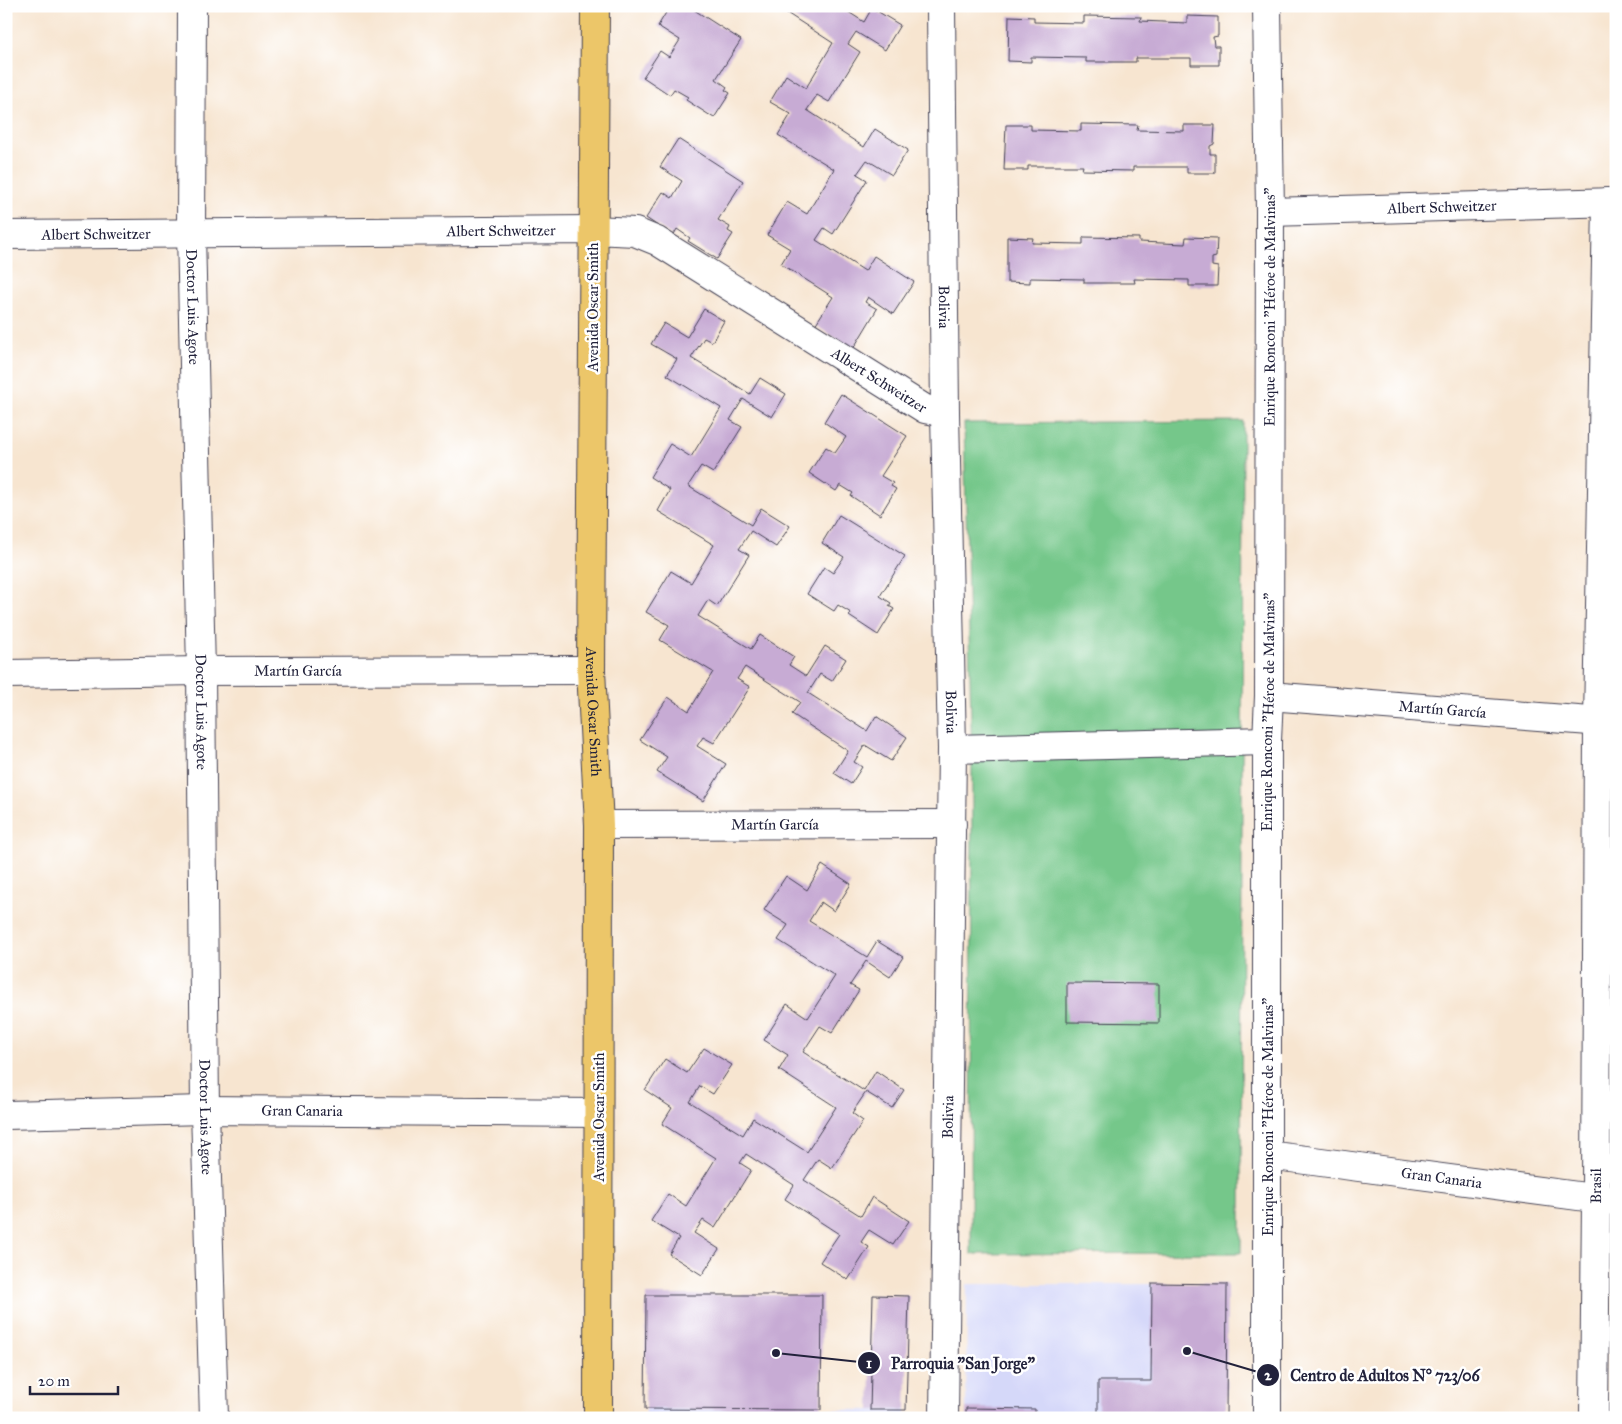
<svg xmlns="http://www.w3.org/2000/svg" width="1622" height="1424" font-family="'IM FELL Great Primer',serif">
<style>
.built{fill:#d5d8f9}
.green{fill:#75c78a;stroke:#4c7462}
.building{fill:#c7abd4}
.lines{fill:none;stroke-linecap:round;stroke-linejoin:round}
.minor-casing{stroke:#423f51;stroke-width:30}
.major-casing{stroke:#423f51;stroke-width:30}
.minor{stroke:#fff;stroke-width:28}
.major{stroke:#ecc669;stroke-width:28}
.labels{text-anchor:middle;stroke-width:5;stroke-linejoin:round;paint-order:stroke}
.street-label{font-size:15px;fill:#22223b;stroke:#fff}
.leader{fill:none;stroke:#22223b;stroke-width:2}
.callout-dot{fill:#22223b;stroke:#fff;stroke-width:2}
.mark-label{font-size:15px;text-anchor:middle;font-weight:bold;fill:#fff}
.callout-label{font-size:16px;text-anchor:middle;font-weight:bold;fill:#22223b;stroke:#fff;stroke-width:5;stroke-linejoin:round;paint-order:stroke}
</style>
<rect width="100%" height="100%" fill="#fff"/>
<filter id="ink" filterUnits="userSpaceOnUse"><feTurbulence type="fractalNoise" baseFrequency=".02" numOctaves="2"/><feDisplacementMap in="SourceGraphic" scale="10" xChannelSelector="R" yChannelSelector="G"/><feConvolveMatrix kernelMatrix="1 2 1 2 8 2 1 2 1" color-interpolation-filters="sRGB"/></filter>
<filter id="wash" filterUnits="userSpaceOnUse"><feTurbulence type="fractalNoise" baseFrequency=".0096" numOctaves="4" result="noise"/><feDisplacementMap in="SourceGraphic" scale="20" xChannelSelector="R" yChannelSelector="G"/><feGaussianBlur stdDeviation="1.12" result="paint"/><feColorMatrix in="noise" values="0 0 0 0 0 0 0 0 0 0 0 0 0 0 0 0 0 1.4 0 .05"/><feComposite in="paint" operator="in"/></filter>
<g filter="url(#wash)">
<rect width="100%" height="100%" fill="#f7e5d0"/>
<path class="built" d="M967,1284h260l-1,134h-260z
M645,1409l261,1v8h-261z"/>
<path class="green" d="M1243,421l-2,832 -270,1 1,-491 -8,-340z"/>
<g id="blocks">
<path class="building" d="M670,6h18l53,34 -25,39 11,8 -2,3 5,3 -16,25 -28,-18 2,-3 -14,-8 -4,6 -27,-18 17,-26 9,6 11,-17 -22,-14z
M780,6h59l25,16 8,-14 28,17 -15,25 -29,-18 -8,12 12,8 -31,50 -12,-7 -10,15 57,37 11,-18 33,21 -16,25 -25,-15 -10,14 10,6 -34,54 -9,-6 -8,12 49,31 9,-15 40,26 -21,32 -25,-17 -3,5 12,7 -24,40 -38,-24 18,-28 -52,-33 9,-15 -23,-14 20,-33 20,12 27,-45 -56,-34 13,-21 -21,-12 16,-27 20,13 27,-45 -54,-35z
M1009,16l25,1v5l50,1v-7l57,1 -1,4 47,2v-7l31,1v19l-5,1 1,9h5v19h-28v-7h-55v4h-50v-4l-55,-1v5l-23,-1z
M1081,124l57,1 -1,5 47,1v-6h31l-1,19 -4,2v8h5v19h-28v-6h-54v4l-51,-1 1,-4h-55v4h-24l2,-45h25v5l50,1z
M678,139l65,42 -25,39 12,7 -2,4 5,3 -16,25 -29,-18 2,-3 -13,-9 -4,7 -27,-18 17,-26 9,6 10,-17 -22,-14z
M1007,237l26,1 -1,5 51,1v-7l56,1v4l46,2 1,-7 31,1 -1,19 -4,1v8l6,1 -1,19h-28v-6l-55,-1 1,4h-51v-4l-54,-1v5l-23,-1z
M704,309l20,12 -12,21 -8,-4 -13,20 59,36 10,-16 26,16 -14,23 -29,-18 -13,21 12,7 -29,46 -12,-7 -13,20 63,39 10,-17 29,18 -14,21 -25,-16 -12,18 10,6 -32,51 -9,-6 -10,16 53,33 9,-14 34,22 -5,8 17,11 19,-30 21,13 -14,22 -12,-7 -12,19 59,38 9,-15 31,21 -16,24 -26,-16 -11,17 8,5 -11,17 -17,-11 14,-22 -56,-37 8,-12 -55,-35 -8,12 13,8 -36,56 -11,-6 -6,9 29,18 -23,37 -46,-29 10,-15 -27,-17 28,-43 21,14 24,-39 -53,-32 9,-15 -23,-13 25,-41 20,12 23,-38 -56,-34 12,-21 -20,-13 20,-33 21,13 30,-49 -54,-33 10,-16 -26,-15 13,-21 23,14z
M841,394l66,42 -26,40 12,7 -2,3 5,3 -16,26 -29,-19 2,-3 -13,-8 -4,6 -27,-18 17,-26 9,6 11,-16 -22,-15z
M839,515l66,41 -25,40 11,7 -2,3 5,3 -16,26 -29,-19 2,-3 -13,-8 -4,6 -27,-17 17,-27 9,6 11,-16 -22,-14z
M822,865l29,19 -17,27 -13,-9 -12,19 58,36 10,-16 26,16 -13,20 -24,-16 -16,24 9,5 -27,43 -12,-7 -17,26 61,39 12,-20 28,19 -12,18 -26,-16 -14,21 11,8 -31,47 -14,-9 -14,21 57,36 11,-19 37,24 -16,24 -24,-15 -8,12 8,5 -21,33 -28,-18 19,-28 -54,-35 9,-14 -48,-31 -6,9 11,7 -36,58 -12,-8 -9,13 25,16 -17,26 -33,-21 10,-16 -28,-17 17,-27 18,12 30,-48 -54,-34 10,-16 -27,-18 20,-31 22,14 17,-25 28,17 -19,29 -13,-8 -10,16 53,33 10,-17 54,34 29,-45 -57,-37 9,-15 -24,-15 23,-36 21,14 27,-42 -57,-36 10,-15 -24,-15 22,-34 21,14z
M1067,983l92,1v39l-92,-1z
M1152,1283l75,1 -1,134h-128v-37h53z
M646,1295h176l-1,115 -176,-1z
M873,1295l36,1 -3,114h-36z
M966,1408l69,1v9h-69z"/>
</g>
</g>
<g filter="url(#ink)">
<use href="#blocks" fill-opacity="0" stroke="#423f51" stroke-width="1"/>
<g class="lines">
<defs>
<g id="minor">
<path id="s1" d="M192,6l-1,227 10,438 4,439 9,308"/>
<path id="s2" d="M941,6l4,407 7,336 -8,669"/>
<path id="s3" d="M1270,212l346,-10"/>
<path id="s4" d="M6,235l588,-5 41,2 22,9 268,168 20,4"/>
<path id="s5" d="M6,674l195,-3 390,-1"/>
<path id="s6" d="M1269,696l347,27"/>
<path d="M952,749l315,-8"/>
<path id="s7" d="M599,825l353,-1"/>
<path id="s8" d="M6,1115l199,-5 393,3"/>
<path id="s9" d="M1268,1155l348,46"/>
<path id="s10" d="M1267,1418v-677l2,-45 1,-484 -3,-206"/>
<path id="s11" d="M1594,1418l2,-220 2,-476 9,-520"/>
</g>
<g id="major">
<path id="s12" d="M595,6l-4,664 8,155 -1,593"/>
</g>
</defs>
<use href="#minor" class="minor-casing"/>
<use href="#major" class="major-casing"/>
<use href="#minor" class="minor"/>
<use href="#major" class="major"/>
</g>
</g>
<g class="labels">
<g class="street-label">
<text dy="5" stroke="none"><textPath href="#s3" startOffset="172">Albert Schweitzer</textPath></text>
<text dy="5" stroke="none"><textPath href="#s4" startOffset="495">Albert Schweitzer</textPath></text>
<text dy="5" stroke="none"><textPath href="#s4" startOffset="90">Albert Schweitzer</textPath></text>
<text dy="5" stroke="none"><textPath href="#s1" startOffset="301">Doctor Luis Agote</textPath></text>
<text transform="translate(593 307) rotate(-90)" y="5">Avenida Oscar Smith</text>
<text dy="5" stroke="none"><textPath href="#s2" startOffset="301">Bolivia</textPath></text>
<text dy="5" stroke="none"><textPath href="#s10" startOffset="1111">Enrique Ronconi "Héroe de Malvinas"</textPath></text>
<text dy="5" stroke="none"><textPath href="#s4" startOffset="915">Albert Schweitzer</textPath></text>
<text dy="5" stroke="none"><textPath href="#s5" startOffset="292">Martín García</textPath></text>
<text dy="5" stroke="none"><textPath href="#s6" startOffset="174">Martín García</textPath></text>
<text dy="5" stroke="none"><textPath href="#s1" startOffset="706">Doctor Luis Agote</textPath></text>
<text dy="5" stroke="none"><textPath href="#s12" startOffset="706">Avenida Oscar Smith</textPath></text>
<text dy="5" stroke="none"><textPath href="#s2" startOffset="706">Bolivia</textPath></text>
<text dy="5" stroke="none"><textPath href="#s10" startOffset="706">Enrique Ronconi "Héroe de Malvinas"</textPath></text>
<text dy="5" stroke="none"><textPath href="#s7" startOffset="176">Martín García</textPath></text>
<text dy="5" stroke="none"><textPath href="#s8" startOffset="296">Gran Canaria</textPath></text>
<text dy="5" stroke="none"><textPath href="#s1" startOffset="1111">Doctor Luis Agote</textPath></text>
<text transform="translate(599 1117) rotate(-90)" y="5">Avenida Oscar Smith</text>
<text transform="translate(948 1117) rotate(-89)" y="5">Bolivia</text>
<text transform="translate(1268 1117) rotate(-90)" y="5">Enrique Ronconi "Héroe de Malvinas"</text>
<text dy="5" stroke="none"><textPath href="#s9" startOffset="175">Gran Canaria</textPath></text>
<text dy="5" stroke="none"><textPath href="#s11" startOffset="232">Brasil</textPath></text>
</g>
</g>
<path class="leader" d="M776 1353L869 1363M1187 1351L1268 1375"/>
<g class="callout-dot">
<circle cx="776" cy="1353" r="5"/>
<circle cx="1187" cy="1351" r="5"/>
<circle cx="869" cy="1363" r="12"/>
<circle cx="1268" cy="1375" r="12"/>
</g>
<g class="mark-label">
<text x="869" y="1368">1</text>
<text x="1268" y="1380">2</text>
</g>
<g class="callout-label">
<text x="963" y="1369">Parroquia "San Jorge"</text>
<text x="1385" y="1381">Centro de Adultos N° 723/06</text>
</g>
<rect width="1622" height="1424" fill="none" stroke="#fff" stroke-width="25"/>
<path d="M30 1386v8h88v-8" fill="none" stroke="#22223b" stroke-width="2.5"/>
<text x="38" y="1386" font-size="15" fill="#22223b" stroke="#ffffff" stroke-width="4" paint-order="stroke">20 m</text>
</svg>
